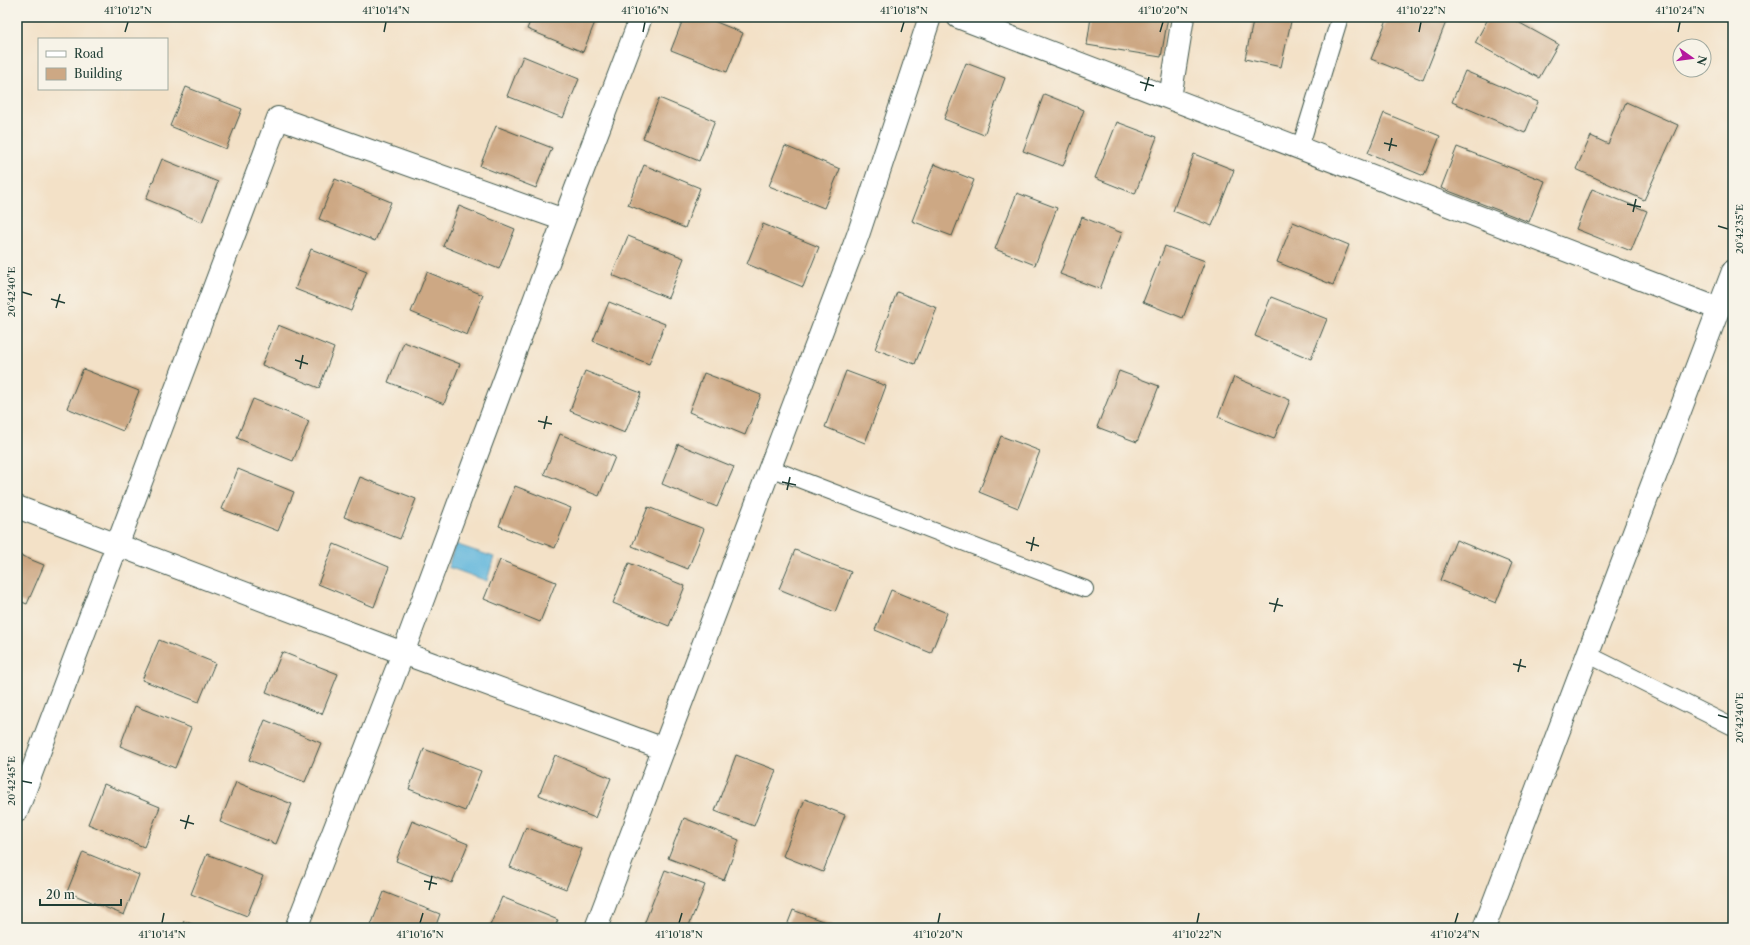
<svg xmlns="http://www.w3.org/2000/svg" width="1750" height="945" font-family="'Libre Caslon Text',serif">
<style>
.water{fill:#5eb5db;stroke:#3e7988}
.building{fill:#cda884}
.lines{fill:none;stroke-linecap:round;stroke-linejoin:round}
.lane-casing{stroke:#3f564a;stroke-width:18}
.street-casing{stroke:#3f564a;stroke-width:24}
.secondary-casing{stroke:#3f564a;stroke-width:24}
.path{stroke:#3f564a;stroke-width:2.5;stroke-dasharray:1 3;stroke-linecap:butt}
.lane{stroke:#fff;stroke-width:16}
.street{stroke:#fff;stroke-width:22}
.secondary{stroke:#fff;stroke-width:22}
.ticks{fill:none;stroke:#1f3d34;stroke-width:1.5}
.neatline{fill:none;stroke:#1f3d34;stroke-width:1.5}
.ticks-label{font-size:10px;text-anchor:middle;fill:#1f3d34}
</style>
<rect width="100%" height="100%" fill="#f7f3e8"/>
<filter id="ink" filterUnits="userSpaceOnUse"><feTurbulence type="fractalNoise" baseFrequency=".025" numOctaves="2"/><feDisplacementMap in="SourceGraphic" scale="8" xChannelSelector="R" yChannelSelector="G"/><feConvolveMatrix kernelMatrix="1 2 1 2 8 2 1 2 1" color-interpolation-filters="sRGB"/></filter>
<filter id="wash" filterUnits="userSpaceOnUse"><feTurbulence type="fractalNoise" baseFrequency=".012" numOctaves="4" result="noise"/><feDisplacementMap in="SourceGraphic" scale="16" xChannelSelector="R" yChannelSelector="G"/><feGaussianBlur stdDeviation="0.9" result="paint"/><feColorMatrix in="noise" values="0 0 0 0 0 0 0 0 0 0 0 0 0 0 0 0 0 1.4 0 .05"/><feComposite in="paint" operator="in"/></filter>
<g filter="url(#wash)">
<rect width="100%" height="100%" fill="#f3e1c7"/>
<path class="water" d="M455,544l39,13 -7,24 -39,-14z"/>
<g id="blocks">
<path class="building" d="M532,17h65l-14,35 -56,-23z
M684,17h20l39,16 -16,39 -56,-22z
M1091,17h77l-7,40 -74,-12z
M1254,17h38l-11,50 -36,-8z
M1388,17h60l-25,63 -52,-21z
M1489,17h20l49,27 -19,34 -64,-35z
M523,56l56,23 -16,39 -56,-22z
M966,63l39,15 -21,57 -40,-16z
M1465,71l73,31 -13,31 -73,-31z
M186,87l56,22 -16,40 -56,-23z
M1044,94l40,16 -21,56 -40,-15z
M659,98l56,23 -16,40 -56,-23z
M1626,102l52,23 -34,75 -68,-31 15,-33 17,8z
M1384,113l56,23 -16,40 -56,-23z
M1117,122l40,15 -22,57 -40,-16z
M496,126l56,22 -16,40 -56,-22z
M785,146l55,23 -16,39 -55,-22z
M1457,147l88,34 -16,41 -88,-34z
M1194,154l40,16 -22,56 -39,-15z
M162,159l56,23 -16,40 -56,-23z
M934,164l40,16 -22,56 -40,-15z
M644,165l56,23 -15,40 -57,-23z
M335,179l56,23 -16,39 -56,-22z
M1592,189l55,22 -16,40 -55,-22z
M1017,193l40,15 -22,57 -40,-16z
M459,206l56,23 -16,40 -56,-23z
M1082,217l40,16 -22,56 -40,-15z
M1293,222l56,23 -16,40 -56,-23z
M763,224l56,23 -16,40 -56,-23z
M628,236l56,22 -16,40 -56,-23z
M1165,246l40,15 -22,57 -40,-16z
M311,249l56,22 -16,40 -56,-22z
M427,272l56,23 -16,40 -56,-23z
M897,292l40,16 -22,56 -40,-15z
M1271,297l56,22 -16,40 -56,-23z
M609,302l56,22 -16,40 -56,-23z
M278,325l56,23 -15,40 -57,-23z
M404,342l56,22 -16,40 -56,-22z
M83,369l56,22 -16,40 -56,-23z
M585,371l56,22 -16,40 -55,-22z
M846,371l40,15 -21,57 -40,-16z
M1119,371l40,15 -22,56 -40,-15z
M704,373l57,22 -16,40 -56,-23z
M1234,377l56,23 -16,39 -56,-22z
M253,399l56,22 -16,40 -56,-23z
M560,434l55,23 -16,39 -55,-22z
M1001,436l39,15 -22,57 -39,-16z
M678,444l56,23 -17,40 -55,-23z
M238,469l56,23 -16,39 -56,-22z
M360,477l56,22 -16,40 -56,-22z
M515,486l56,22 -16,40 -56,-22z
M648,507l56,22 -16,40 -56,-23z
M1456,540l56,23 -16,40 -56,-23z
M334,544l55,23 -15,40 -56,-23z
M795,550l56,22 -16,40 -56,-23z
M17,554l27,11 -17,39 -10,-4z
M500,560l56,22 -16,40 -56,-23z
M629,563l56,23 -16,40 -56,-23z
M891,590l56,23 -16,40 -56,-23z
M159,640l56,23 -16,39 -57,-22z
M282,652l56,22 -16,40 -56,-22z
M135,706l56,22 -16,40 -55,-22z
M265,720l56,23 -16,39 -56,-22z
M424,749l57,22 -16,40 -56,-22z
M555,755l56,23 -16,40 -56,-23z
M736,755l40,15 -22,56 -39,-15z
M236,782l56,22 -16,40 -56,-22z
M104,784l56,23 -16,40 -56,-23z
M805,799l40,16 -22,57 -40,-16z
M684,818l55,22 -15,40 -56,-22z
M412,821l56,23 -16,39 -56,-22z
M526,827l56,22 -16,40 -56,-22z
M83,852l56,23 -15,40 -57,-23z
M207,854l56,22 -16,40 -56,-22z
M665,870l40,15 -17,43 -45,-1z
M384,892l56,22 -5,14h-65z
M502,897l56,23 -4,8h-65z
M793,910l40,15 -1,3h-46z
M184,921l17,7h-20z"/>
</g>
</g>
<g filter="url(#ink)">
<use href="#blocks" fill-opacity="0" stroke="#3f564a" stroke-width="1"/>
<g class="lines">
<defs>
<path id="lane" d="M1300,148l40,-131
M770,468l315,121
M1587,654l146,73"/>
<path id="street" d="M958,17l761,292
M1170,98l13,-81
M17,507l386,146 261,96
M17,811l261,-693 286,102
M296,928l107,-275 161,-433 77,-203
M596,928l262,-693 72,-218"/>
<path id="secondary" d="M1484,928l249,-657"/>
</defs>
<use href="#lane" class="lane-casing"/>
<use href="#street" class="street-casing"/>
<use href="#secondary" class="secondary-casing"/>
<path class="path" d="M17,24l3,-7"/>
<use href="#lane" class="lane"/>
<use href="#street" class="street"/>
<use href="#secondary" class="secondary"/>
</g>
</g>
<path class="ticks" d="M125,32l3,-10M384,32l2,-10M643,32l2,-10M901,32l3,-10M1160,32l3,-10M1419,32l2,-10M1678,32l2,-10M1140,82l14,4M1145,91l4,-14M1384,143l13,3M1389,151l3,-13M1627,204l14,3M1633,212l3,-13M1718,226l10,3M22,292l10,3M51,299l14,4M56,308l4,-14M295,360l13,4M300,369l3,-14M538,421l14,3M544,429l3,-13M782,482l14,3M787,490l3,-13M1026,542l13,4M1031,551l3,-14M1269,603l14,3M1274,612l4,-14M1513,664l13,3M1518,672l3,-13M1718,715l10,3M22,781l10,2M180,820l14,4M185,829l4,-14M424,881l13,3M429,890l3,-14M162,923l2,-10M420,923l3,-10M679,923l3,-10M938,923l2,-10M1197,923l2,-10M1455,923l3,-10"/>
<rect width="1750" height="945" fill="none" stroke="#f7f3e8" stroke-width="44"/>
<rect x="38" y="38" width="130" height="52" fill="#f7f3e8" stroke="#a1aaa0"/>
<rect x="46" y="51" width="20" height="6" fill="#ffffff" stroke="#a1aaa0"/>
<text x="74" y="58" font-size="12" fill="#1f3d34">Road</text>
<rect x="46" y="68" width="20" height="12" fill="#cda884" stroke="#a1aaa0"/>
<text x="74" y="78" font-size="12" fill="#1f3d34">Building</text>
<g transform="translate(1692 58) rotate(104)"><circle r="19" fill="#f7f3e8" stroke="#a1aaa0"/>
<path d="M0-3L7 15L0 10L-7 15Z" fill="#b5179e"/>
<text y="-6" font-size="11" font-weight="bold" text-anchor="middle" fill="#1f3d34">N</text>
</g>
<path d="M40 899v6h81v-6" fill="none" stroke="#1f3d34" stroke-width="2"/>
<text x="46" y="899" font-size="12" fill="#1f3d34" stroke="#f7f3e8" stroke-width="3" paint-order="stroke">20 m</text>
<rect x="22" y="22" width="1706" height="901" class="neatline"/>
<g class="ticks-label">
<text x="128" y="14">41°10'12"N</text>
<text x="386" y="14">41°10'14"N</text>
<text x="645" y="14">41°10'16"N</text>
<text x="904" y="14">41°10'18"N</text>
<text x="1163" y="14">41°10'20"N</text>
<text x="1421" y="14">41°10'22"N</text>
<text x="1680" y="14">41°10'24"N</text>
<text transform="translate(1739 229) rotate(-90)" y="4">20°42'35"E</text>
<text transform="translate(11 292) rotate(-90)" y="4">20°42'40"E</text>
<text transform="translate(1739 718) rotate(-90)" y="4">20°42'40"E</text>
<text transform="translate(11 781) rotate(-90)" y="4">20°42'45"E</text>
<text x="162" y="938">41°10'14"N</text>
<text x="420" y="938">41°10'16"N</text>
<text x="679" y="938">41°10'18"N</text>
<text x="938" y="938">41°10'20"N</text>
<text x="1197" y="938">41°10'22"N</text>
<text x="1455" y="938">41°10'24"N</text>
</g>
</svg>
